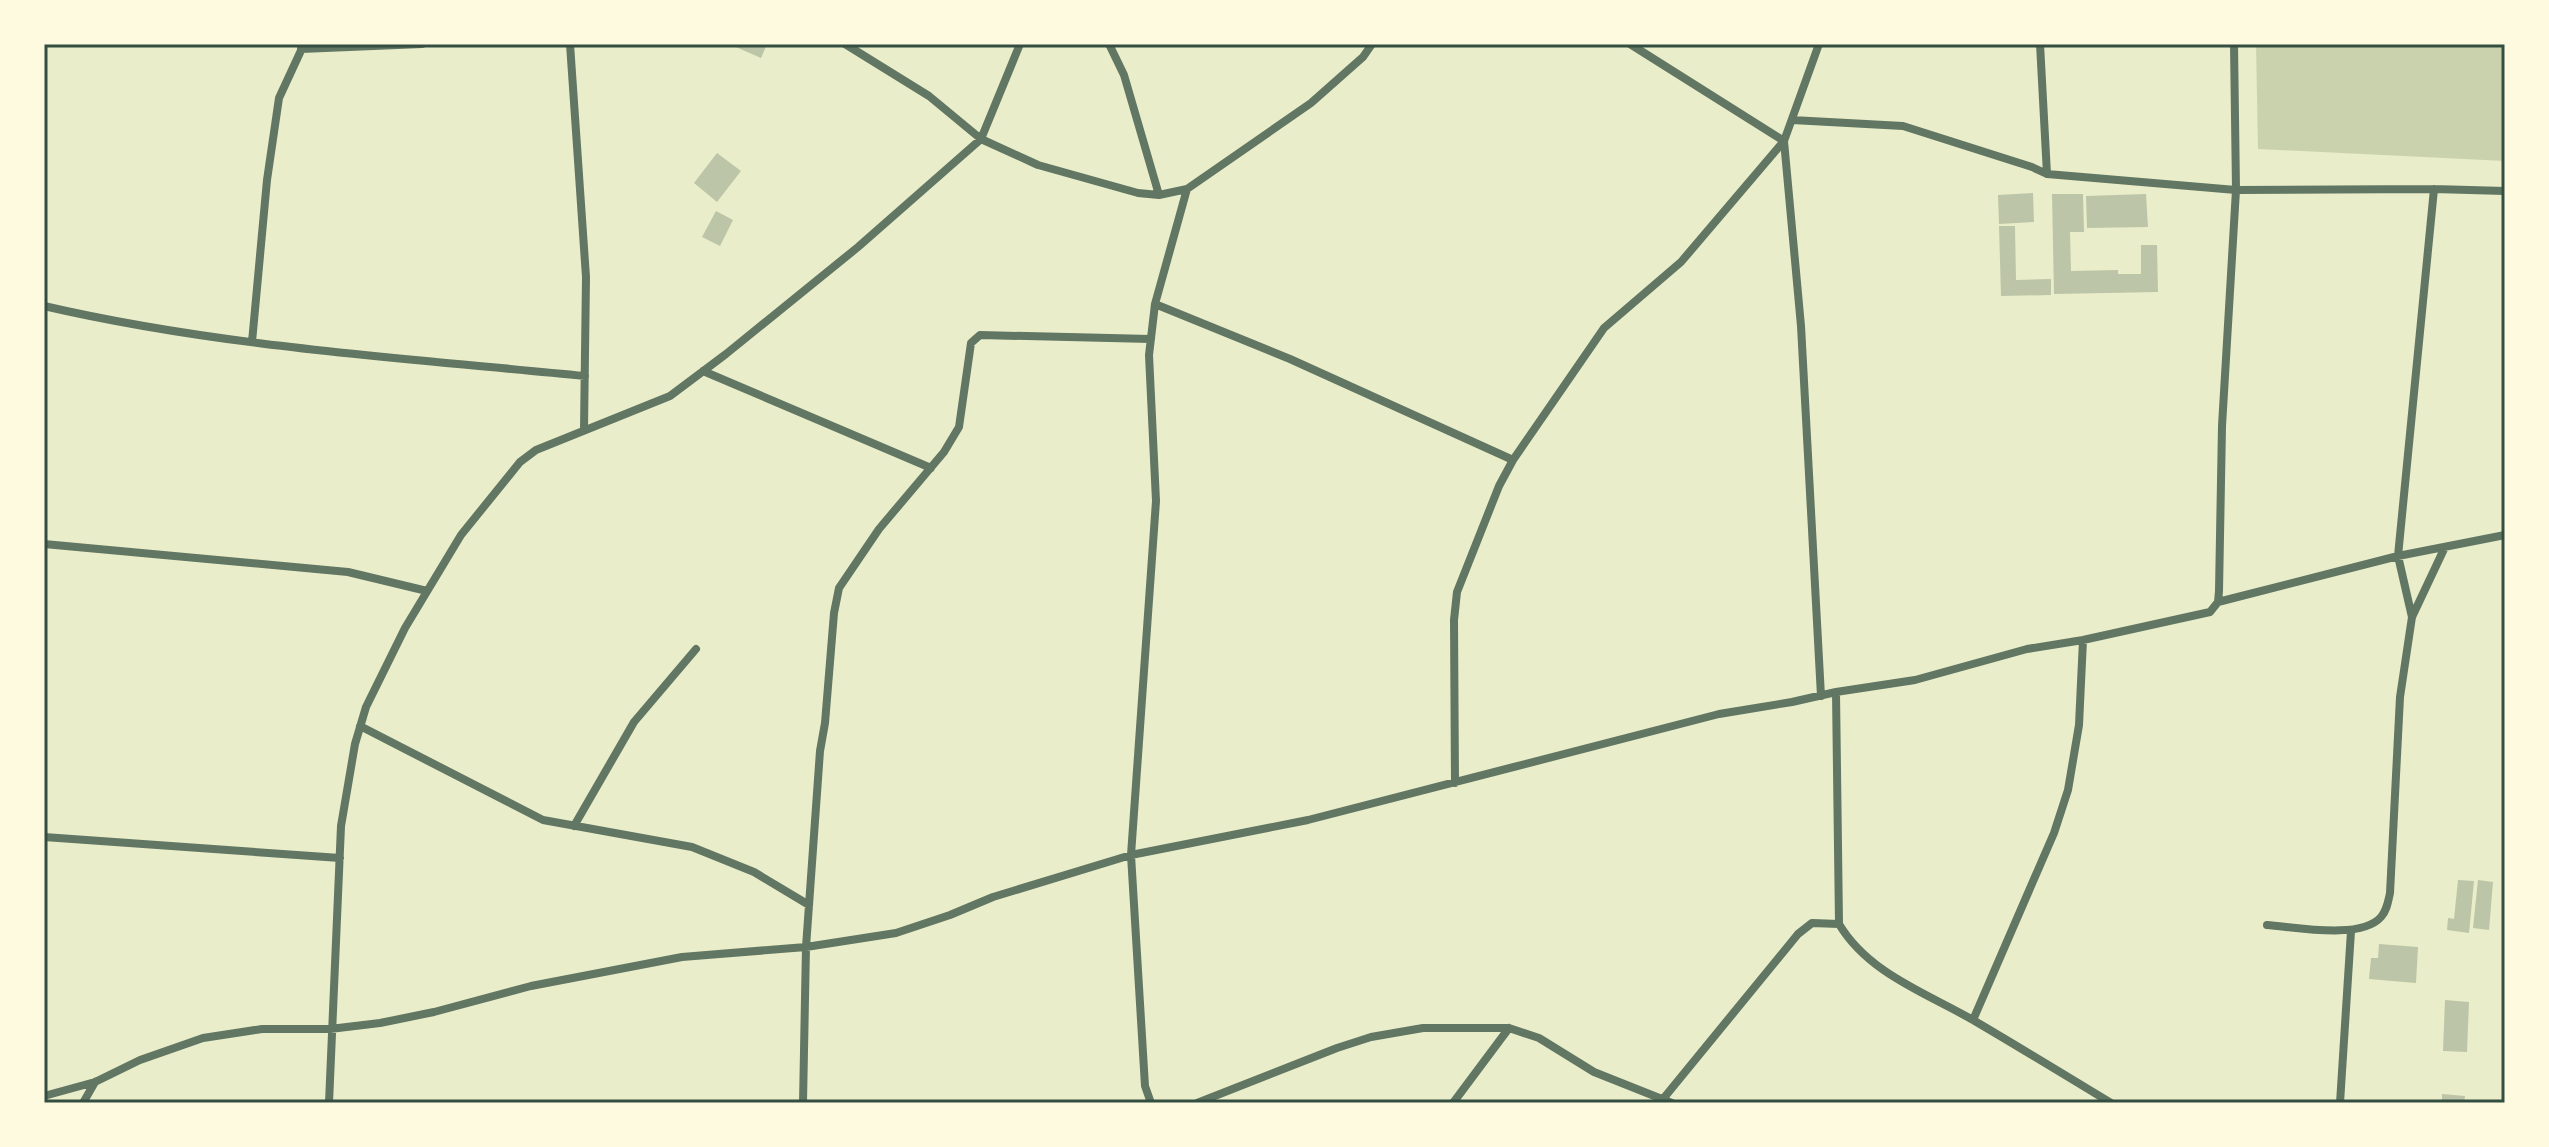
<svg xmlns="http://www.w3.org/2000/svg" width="2549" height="1147" font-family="Helvetica,sans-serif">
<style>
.green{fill:#cad2ad}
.building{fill:#bcc5a7}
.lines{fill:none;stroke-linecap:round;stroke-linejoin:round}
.minor{stroke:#617663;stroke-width:8}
.neatline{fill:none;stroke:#344e41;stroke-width:3}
</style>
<rect width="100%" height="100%" fill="#e9edc9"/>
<path class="green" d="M2256,44h249v117l-247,-12z"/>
<path class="building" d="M729,44h38l-6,14z
M717,153l24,18 -24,31 -23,-19z
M2033,193l1,29 -35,2 -1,-29z
M2052,194h31l1,38h-14l1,39 47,-1v4h23v-29h16l1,47 -104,2z
M2146,194l2,33 -61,1 -1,-32z
M716,211l17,9 -13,26 -18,-9z
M1999,226h16l1,54 35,-1v16l-50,1z
M2458,880l16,1 -5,52 -22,-3 1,-12 6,1z
M2478,880l15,2 -4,48 -16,-2z
M2379,944l39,3 -2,36 -47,-4 2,-21h7z
M2445,1000l24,2 -2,50 -24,-1z
M2442,1094l23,2 -1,7h-22z"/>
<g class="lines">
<path class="minor" d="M570,44l16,233 -2,152
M845,44l84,52 52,43 57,26 100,28 21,2 28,-6 124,-86 52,-46 9,-13
M1109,44l15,31 35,120
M1630,44l154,97 17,185 20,370
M2040,44l7,130
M301,49l121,-5
M1792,120l111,6 129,41 15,7 189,16 198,-1 71,2
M1155,304l135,55 223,101
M44,306c177,41 360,52 541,70
M252,342l15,-162 12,-82 25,-54
M703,371l228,97
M44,544l304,28 79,19
M2218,602l180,-46 107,-21
M2412,617l-14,-61 36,-367
M1836,692l3,232c29,49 87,69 134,96 46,27 92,55 138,83
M360,726l183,94 149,27 62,25 55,33
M1455,783l-1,-163 3,-28 42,-106 14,-26 91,-132 77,-66 103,-121 35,-97
M574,826l60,-104 62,-73
M44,837l296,21
M2267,925c29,2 94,15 114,-8 6,-7 7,-15 9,-24l10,-196 12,-80 33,-70
M1973,1020l81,-187 14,-43 11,-65 4,-85
M44,1096l51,-14 45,-22 63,-22 59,-9h68l50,-6 54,-11 97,-26 151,-29 124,-10 90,-14 54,-18 43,-18 138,-42 177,-35 411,-106 73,-12 44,-10 79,-12 112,-31 56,-9 127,-28 8,-10 1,-11 3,-165 14,-236 -2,-146
M1663,1099l135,-165 14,-11 27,1
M83,1103l12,-21
M329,1103l12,-277 14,-82 11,-37 39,-79 56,-93 59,-73 16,-12 134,-54 56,-42 132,-107 123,-108 39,-95
M803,1103l3,-156 14,-196 5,-28 9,-110 5,-25 40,-59 65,-77 15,-25 12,-84 9,-8 171,4
M1151,1103l-6,-17 -14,-231 25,-354 -7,-146 6,-51 32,-115
M1197,1103l140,-55 34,-11 52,-9h86l30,10 55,34 78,31
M1453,1103l56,-75
M2340,1103l11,-172"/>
</g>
<rect width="2549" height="1147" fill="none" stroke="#fefae0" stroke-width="92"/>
<rect x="46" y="46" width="2457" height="1055" class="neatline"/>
</svg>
